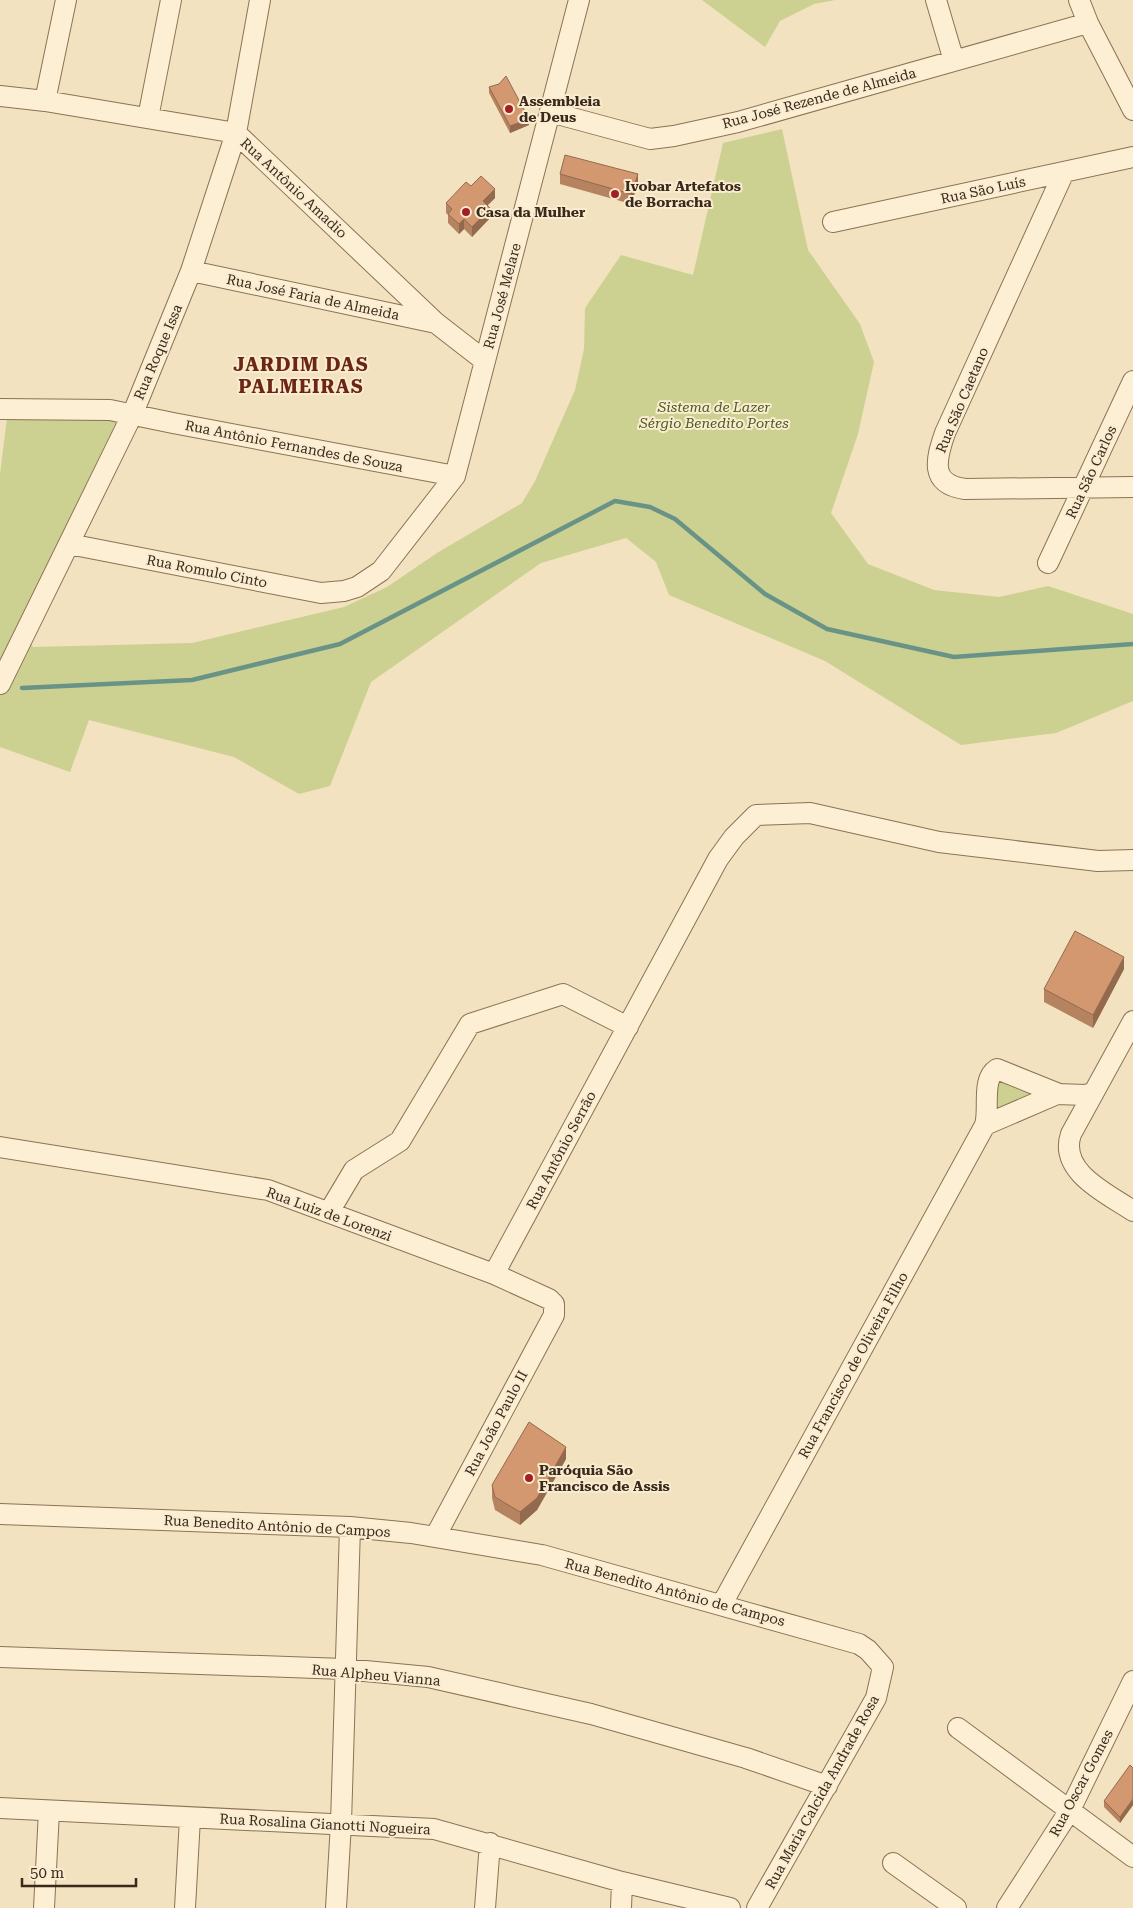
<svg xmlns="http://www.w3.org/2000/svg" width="1133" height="1908" font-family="'Roboto Serif',serif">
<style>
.green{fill:#ccd192}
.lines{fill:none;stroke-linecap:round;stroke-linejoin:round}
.stream{stroke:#699387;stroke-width:4.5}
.minor-casing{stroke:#8d7255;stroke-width:22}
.minor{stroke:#fcefd3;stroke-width:20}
.wall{fill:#b68361}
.shaded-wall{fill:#946a4f}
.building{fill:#d49871;stroke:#946a4f}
.poi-dot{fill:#a21f23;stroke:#f9ecd0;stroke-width:2}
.labels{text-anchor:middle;stroke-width:4;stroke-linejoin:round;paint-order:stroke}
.street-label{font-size:14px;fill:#3b2a1b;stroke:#f9ecd0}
.poi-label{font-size:14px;font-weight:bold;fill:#3b2a1b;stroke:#f9ecd0;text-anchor:start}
.park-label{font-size:14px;font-style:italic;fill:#4d5a20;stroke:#f9ecd0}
.district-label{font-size:19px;font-weight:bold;letter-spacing:1px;fill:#6c2616;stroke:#f9ecd0}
</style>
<rect width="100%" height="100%" fill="#f2e2bf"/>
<path class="green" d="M702,0h133l-21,4 -34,17 -15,26z
M782,129l26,121 52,74 14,38 -16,72 -27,79 37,51 66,26 65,7 49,-11 85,28v87l-77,32 -95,12 -136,-84 -156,-66 -13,-33 -30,-24 -85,25 -170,119 -41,104 -31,8 -65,-37 -145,-37 -19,52 -70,-25v-273l7,-56 111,1 -99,202 14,26 159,-4 152,-36 43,-20 50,-34 85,-50 13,-22 40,-91 9,-41 1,-41 36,-53 72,20 30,-132z
M996,1073l43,18 -46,20z"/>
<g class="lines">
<path class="stream" d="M22,688l170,-8 148,-36 275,-143 35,6 25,12 90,75 62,35 127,28 179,-13"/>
<defs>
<path id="minor" d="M936,0l18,61
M1079,0l9,23 45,87
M0,96l45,5 191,32 200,190 49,38
M45,101l21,-101
M550,112l100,27 24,-3 64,-14 350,-99
M148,118l23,-118
M1064,172l-119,261c-9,26 -16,51 20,56l168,-2
M833,222l300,-65
M191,271l245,52
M0,409l110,1 63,13 282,53
M69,544l252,49 23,-2 13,-4 24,-16 74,-95 124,-476
M1048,563l85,-182
M0,684l133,-271 58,-142 45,-138 24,-133
M1133,1021l-62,113c-13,38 37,60 62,77
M985,1125c5,-16 -4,-46 12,-56l62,25
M0,1147l268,43 226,84 55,25 5,5v11l-119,222
M329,1212l25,-42 46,-29 70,-117 93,-30 65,33
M494,1274l224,-415 16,-22 22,-22 54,-2 129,29 159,19 35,-1
M0,1514l350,13 61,6 131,22 317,89 9,6 15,17 -7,31 -119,210
M722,1604l263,-479 72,-31 28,1 8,-2
M0,1657l344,12 84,8 163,37 155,44 81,28
M958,1728l175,129
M0,1808l434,21 188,53 108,26
M893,1863l63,45
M44,1908l5,-97
M185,1908l5,-90
M336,1908l5,-85 9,-296
M485,1908l5,-65
M621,1908l1,-26
M1007,1908l63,-98 63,-129"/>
</defs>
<use href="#minor" class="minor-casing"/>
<use href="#minor" class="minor"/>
</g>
<path class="wall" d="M489,87l40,38 -19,8 -21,-40z
M560,174l78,9 -7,21 -71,-20z
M495,198l-8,7 3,13 -18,19 -8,-8 -5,5 -11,-11v-8l-2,-2v-10z
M1124,969l-31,59 -49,-26v-13z
M566,1459l-29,51 -17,15 -25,-15 -3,-12v-13z
M1133,1768v37l-13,18 -16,-16v-6z"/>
<path class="shaded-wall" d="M529,119v6l-19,8v-7z
M638,174v9l-7,21v-10z
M495,189v9l-12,12v-9z
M490,208v10l-18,19v-10z
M464,219v10l-5,5v-10z
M1124,957v12l-31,59v-13z
M566,1447v12l-29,51 -17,15v-13z
M1133,1799v6l-13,18v-6z"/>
<path class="building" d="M506,76l23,43 -19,7 -21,-39 10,-3z
M565,155l73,19 -7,20 -71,-20z
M481,176l14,13 -12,12 7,7 -18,19 -8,-8 -5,5 -11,-10 4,-5 -6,-6 20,-21 5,4z
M1075,931l49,26 -31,58 -49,-26z
M529,1422l37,25 -29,51 -17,14 -25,-15 -3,-12z
M1130,1765l3,3v31l-13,18 -16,-16z"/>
<g class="poi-dot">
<circle cx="509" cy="109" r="5"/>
<circle cx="615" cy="194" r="5"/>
<circle cx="466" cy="212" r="5"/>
<circle cx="529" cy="1478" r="5"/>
</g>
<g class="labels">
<g class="street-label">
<text transform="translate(819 98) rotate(-15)" y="5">Rua José Rezende de Almeida</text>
<text transform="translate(294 188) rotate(43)" y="5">Rua Antônio Amadio</text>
<text transform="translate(983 190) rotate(-12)" y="5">Rua São Luís</text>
<text transform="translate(502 296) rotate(-75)" y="5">Rua José Melare</text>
<text transform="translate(313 297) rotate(12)" y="5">Rua José Faria de Almeida</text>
<text transform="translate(158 352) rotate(-67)" y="5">Rua Roque Issa</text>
<text transform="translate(962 400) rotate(-67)" y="5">Rua São Caetano</text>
<text transform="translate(294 446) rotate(11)" y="5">Rua Antônio Fernandes de Souza</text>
<text transform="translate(1091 472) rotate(-65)" y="5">Rua São Carlos</text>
<text transform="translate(207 571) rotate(11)" y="5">Rua Romulo Cinto</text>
<text transform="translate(561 1150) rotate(-62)" y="5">Rua Antônio Serrão</text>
<text transform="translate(329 1214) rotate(20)" y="5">Rua Luiz de Lorenzi</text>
<text transform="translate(853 1365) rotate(-61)" y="5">Rua Francisco de Oliveira Filho</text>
<text transform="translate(496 1423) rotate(-62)" y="5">Rua João Paulo II</text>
<text transform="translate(277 1526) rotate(3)" y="5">Rua Benedito Antônio de Campos</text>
<text transform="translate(675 1592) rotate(15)" y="5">Rua Benedito Antônio de Campos</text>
<text transform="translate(376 1675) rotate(5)" y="5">Rua Alpheu Vianna</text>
<text transform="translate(1081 1783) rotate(-62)" y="5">Rua Oscar Gomes</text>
<text transform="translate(822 1792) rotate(-61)" y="5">Rua Maria Calcida Andrade Rosa</text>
<text transform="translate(325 1824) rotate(3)" y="5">Rua Rosalina Gianotti Nogueira</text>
</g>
<g class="poi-label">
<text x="519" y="106">Assembleia<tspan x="519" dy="16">de Deus</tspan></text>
<text x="625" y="191">Ivobar Artefatos<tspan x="625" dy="16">de Borracha</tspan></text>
<text x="476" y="217">Casa da Mulher</text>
<text x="539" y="1475">Paróquia São<tspan x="539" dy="16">Francisco de Assis</tspan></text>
</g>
<g class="park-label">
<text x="714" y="412">Sistema de Lazer<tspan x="714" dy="16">Sérgio Benedito Portes</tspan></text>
</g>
<g class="district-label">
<text x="301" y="371">JARDIM DAS<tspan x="301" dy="22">PALMEIRAS</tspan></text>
</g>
</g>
<path d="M22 1878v8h114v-8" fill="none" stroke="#3b2a1b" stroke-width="2.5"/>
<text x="30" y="1878" font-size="15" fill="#3b2a1b" stroke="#f9ecd0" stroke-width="4" paint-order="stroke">50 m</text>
</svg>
